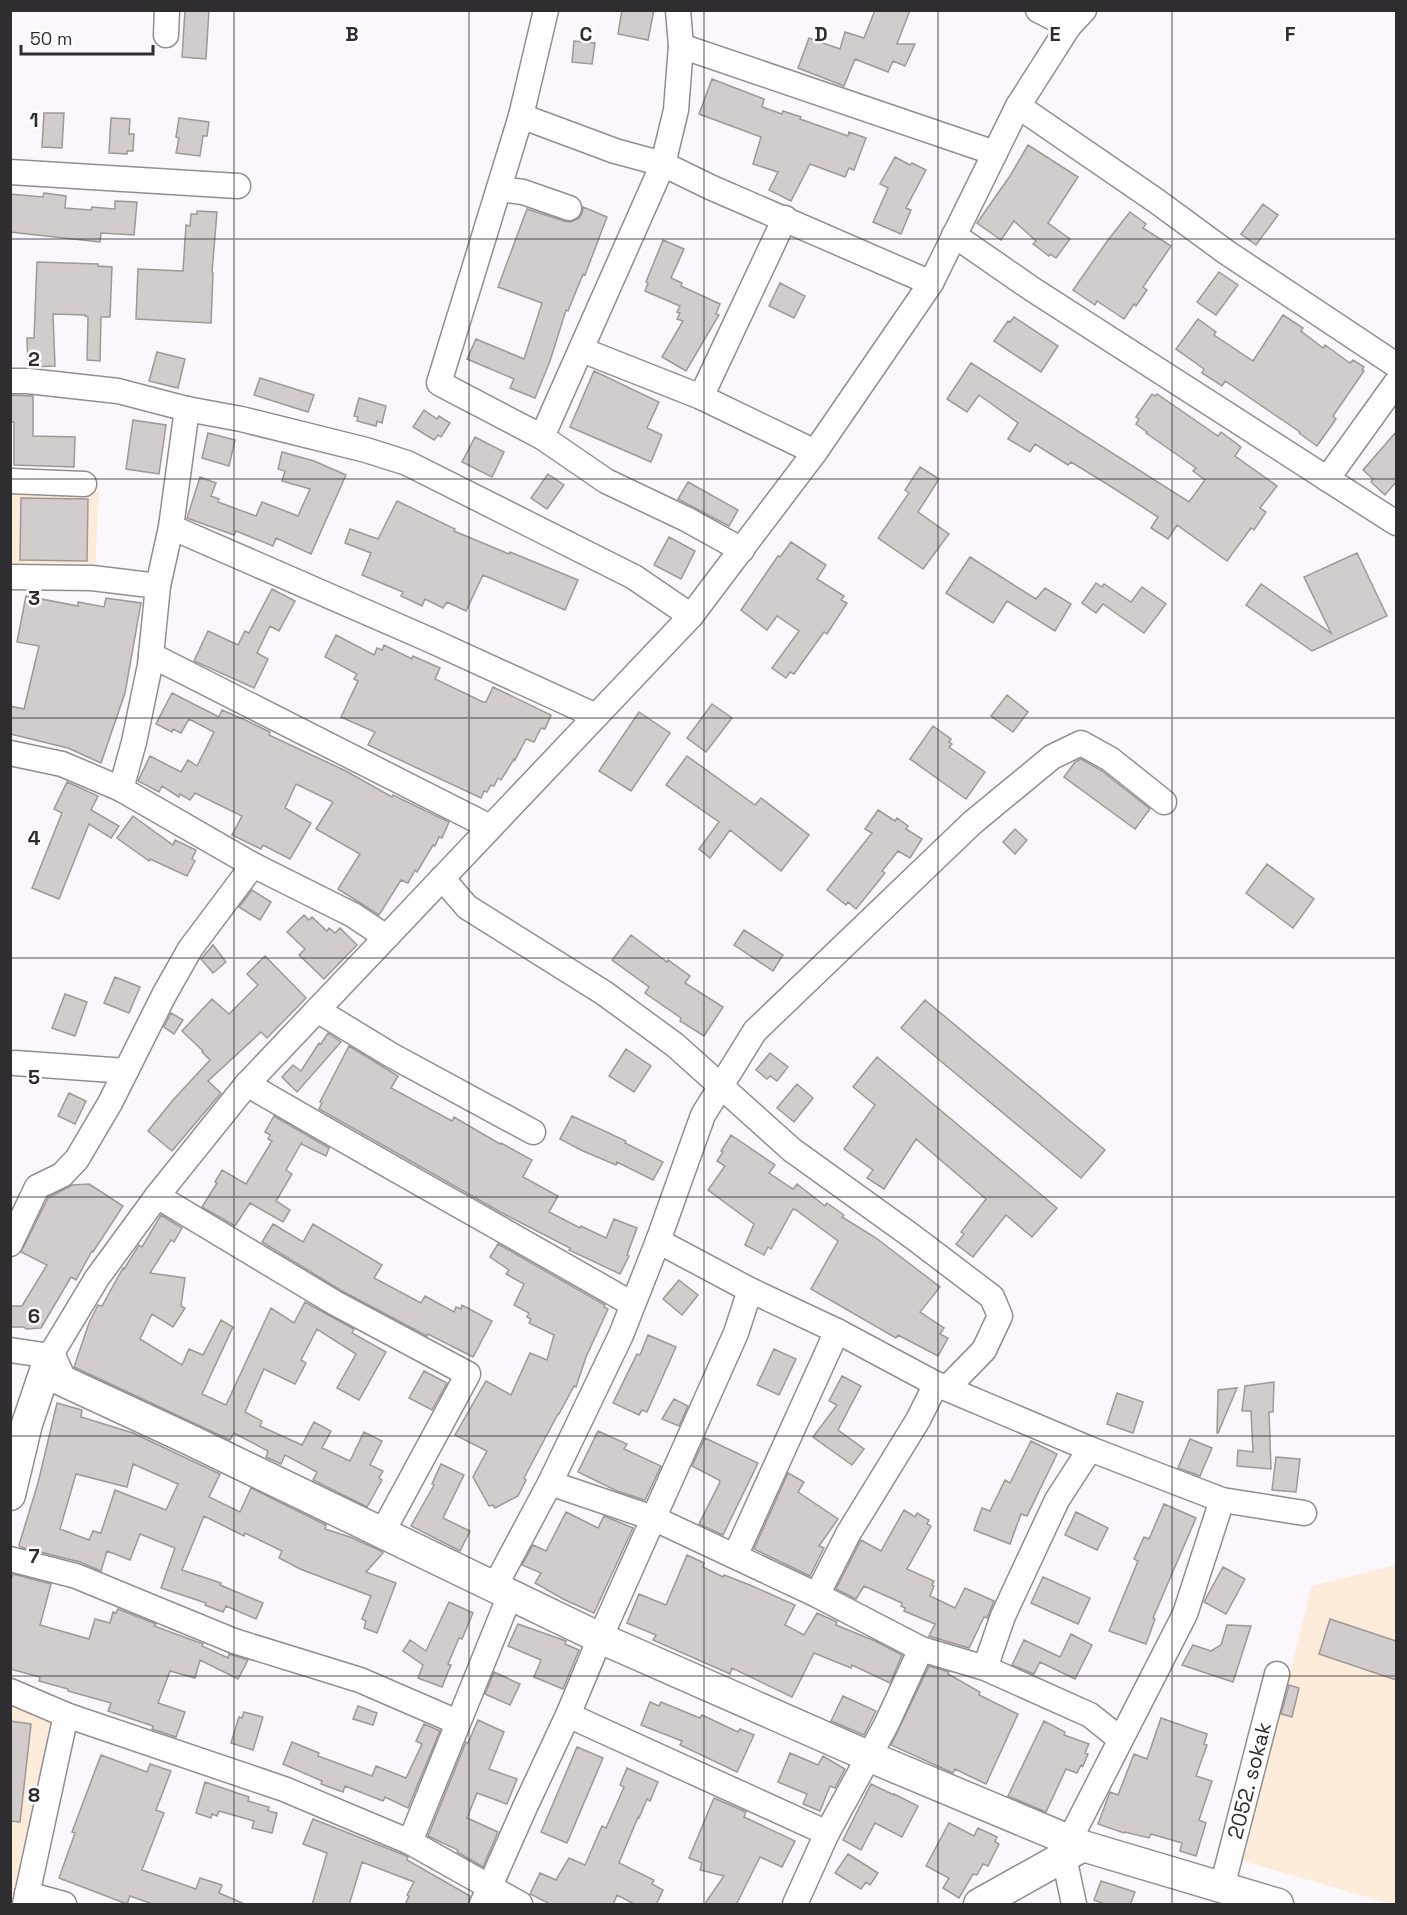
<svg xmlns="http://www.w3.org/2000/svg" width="1407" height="1915" font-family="'Space Grotesk',sans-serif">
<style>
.education{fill:#fdecda}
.building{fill:#d3cccc;stroke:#9e9897;stroke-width:1.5;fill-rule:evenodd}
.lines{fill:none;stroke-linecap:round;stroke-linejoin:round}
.minor-casing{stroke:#918e93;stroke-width:27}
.major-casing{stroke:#918e93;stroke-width:33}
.minor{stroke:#fff;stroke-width:24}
.major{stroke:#fff;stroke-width:30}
.grid{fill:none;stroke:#2f2d2f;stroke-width:1.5;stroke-opacity:0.55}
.labels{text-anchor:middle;stroke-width:5;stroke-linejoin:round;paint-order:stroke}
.street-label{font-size:21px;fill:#2f2d2f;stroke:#fff}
.grid-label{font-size:20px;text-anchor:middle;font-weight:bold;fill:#2f2d2f;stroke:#fff;stroke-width:5;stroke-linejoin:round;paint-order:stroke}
</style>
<rect width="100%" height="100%" fill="#fbf7fd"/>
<path class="education" d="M11,487l88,4 -4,80 -84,-4z
M1396,1565v339h-5l-148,-43 69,-275z
M11,1706l48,11 -39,187h-9z"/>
<path class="building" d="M185,10h24l-3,49 -24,-2z
M622,10h32l-6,30 -30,-6z
M875,10h35l-13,34h18l-10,22 -12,-5 -5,11 -33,-13 -11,27 -46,-18 11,-30 31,11 5,-17 19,6z
M574,41l21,2 -3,21 -20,-2z
M712,79l52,20 -2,8 20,7 1,-3 18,6 -1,2 48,17 1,-4 17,6 -12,32 -5,-2 -4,9 -35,-13 -19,37 -22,-11 9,-18 -25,-8 8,-27 -62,-23z
M44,113h20l-2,35 -20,-1z
M111,118l19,1 -1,15h5l-1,17h-6v3l-18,-1z
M179,118l30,4 -2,14h-4l-3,20 -24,-3 3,-15 -3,-1z
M1028,145l50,32 -30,46 22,16 -14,19 -6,-4 -1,2 -16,-12 3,-3 -22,-20 -13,19 -24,-17 33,-47z
M895,157l15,8 2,-2 14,7 -20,38 5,2 -10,24 -28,-12 15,-34 -8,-4z
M44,193l22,3 -1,12 26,2 1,-3 23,2v-8l22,1 -3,33 -33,-2 -1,9 -90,-10v-38l33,3z
M1263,204l15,11 -22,30 -15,-11z
M583,207l24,10 -22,58 -2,-1 -15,37 -2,-1 -16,51 -15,37 -25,-10 4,-9 -47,-20 9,-20 48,20 18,-56 -44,-16 29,-78 37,12 7,1 8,-4 3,-5z
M197,211l20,1 -5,60 1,1 -2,50 -75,-4 2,-50 45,2 3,-46 4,1 1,-12h6z
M1130,212l16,12 -3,4 28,18 -28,41 4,3 -11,16 -2,-2 -10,15 -27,-18 -2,4 -22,-15 35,-50z
M663,240l21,9 -13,29 11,5 -1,3 39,18 -4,10 3,1 -33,56 -24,-14 21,-36 -6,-2 3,-6 -3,-1 3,-6 -35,-15 3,-8 -2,-1z
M37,262l61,2v2l14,1 -2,50h-9l-1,44 -13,-1 1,-43 -3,-1v-1l-32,-1 2,52 -27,1 -1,-29h7z
M1219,272l19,13 -22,30 -19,-13z
M780,283l25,13 -11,22 -25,-12z
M1283,315l20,13 -2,3 22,17 2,-3 25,18 3,-3 11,7 -2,3 2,1 -31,45 3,3 -19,27 -18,-13 1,-1 -75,-51 -3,5 -20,-13 2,-4 -28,-20 22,-30 18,13 -2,3 39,26z
M1014,317l44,29 -17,26 -47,-31 14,-20 2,1z
M157,352l28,7 -7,29 -29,-7z
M971,363l218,139 16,-22 -12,-9 3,-3 -50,-35 1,-1 -11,-8 3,-5 -3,-2 16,-23 3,2 2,-2 61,42 3,-4 20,15 -6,9 42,30 -17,22 6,4 -12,18 -3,-2 -24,33 -50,-36 -9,14 -17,-11 7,-11 -51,-33 -36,-22 -3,3 -33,-21 -5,8 -22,-13 10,-16 -39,-28 -12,17 -20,-13z
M594,371l65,31 -12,26 15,7 -11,27 -81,-35z
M260,378l54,17 -6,17 -54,-17z
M10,395l23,1v40l42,1 -1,30 -60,-2v-43h-4z
M359,398l27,8 -4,17 -5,-2 -1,5 -19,-5 1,-4 -4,-1z
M424,410l13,9 2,-3 11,7 -9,14 -3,-2 -4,5 -21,-13z
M133,420l33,5 -7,49 -33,-5z
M1396,432v50l-11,13 -14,-13 2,-3 -10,-9z
M208,433l27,7 -6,26 -27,-8z
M475,437l29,15 -12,25 -30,-15z
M282,452l32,9 32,14 -35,79 -35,-16 -3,8 -37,-15 -2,4 -47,-17 13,-41 16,6 -5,13 8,3 -1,3 38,14 6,-14 36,14 12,-27 -28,-8 3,-10 -7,-2z
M920,467l19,12 -21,33 31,22 -26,35 -45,-31 31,-45 -4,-3z
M548,474l16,11 -17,24 -16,-11z
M688,482l50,28 -9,16 -51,-27z
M21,498l67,1 -1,62 -67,-1z
M397,501l58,28 -1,2 55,23 1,-2 68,28 -13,30 -82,-35 -17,36 -19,-9 -4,6 -18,-9 -3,7 -21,-10 2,-4 -41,-17 9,-22 -26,-10 5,-14 28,10z
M669,537l26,14 -14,28 -27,-14z
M791,542l35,23 -9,14 27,17 -3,4 6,3 -20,31 -3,-2 -30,42 -4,-2 -4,6 -14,-10 27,-37 -22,-15 -10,14 -26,-20 37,-54 2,1z
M1357,553l30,63 -75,35 -66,-46 15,-21 70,49 -27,-56z
M970,557l66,42 9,-11 26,16 -16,27 -48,-30 -14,22 -47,-30z
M1096,583l6,4 2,-3 27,18 11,-15 24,17 -22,29 -41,-29 -7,9 -14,-10z
M272,589l23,12 -16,30 -9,-5 -13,27 11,6 -14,29 -60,-27 14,-30 30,14 7,-14 4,2z
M26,596l52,10v-4l26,5 2,-9 35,5 -16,90 -24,70 -33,-15 -58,-14v-28l14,3 15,-63 -22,-4z
M336,635l38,20 3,-7 5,2 2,-5 28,14 1,-3 27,12 -5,11 48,23h3l7,-15 58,28 -6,14 -4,-1 -7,14 -8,-3 -11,21 -1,-1 -13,21 -3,-2 -4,8 -3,-1 -4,7 -3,-1 -3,7 -113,-53 7,-13 -34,-15 17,-36 -4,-2 3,-5 -32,-17z
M172,693l47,24 3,-7 21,9 27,13 -1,3 77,36 46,26 1,-2 56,27 -7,16 -3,-1 -4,9 -2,-1 -16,27 -2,-2 -7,13 -7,-3 -22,35 -41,-26 22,-35 -44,-25 17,-27 -37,-18 -11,24 26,15 -21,36 -27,-14 -2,4 -29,-14 10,-19 -47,-23 -5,7 -10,-6 -1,3 -17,-11 -3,6 -21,-11 12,-25 31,16 7,-12 9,6 17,-34 -25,-13 -8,14 -8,-4 -1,3 -16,-8z
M1007,695l21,17 -15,20 -22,-16z
M712,704l20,14 -26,34 -19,-14z
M639,712l31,21 -39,58 -32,-20z
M933,726l18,13 -2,3 3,2 -3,3 36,25 -19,27 -56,-40z
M687,756l68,49 6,-7 48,37 -28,36 -51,-41 -20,28 -11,-9 20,-27 -53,-37z
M1081,759l21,12 48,38 -15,20 -71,-52 11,-15z
M67,782l31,14 -7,14 28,16 -8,12 -22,-14 -30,75 -27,-11 30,-75 -8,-4z
M878,810l17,11 2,-3 11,8 -2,3 16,10 -12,19 -12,-7 -16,20 3,2 -29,36 -8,-7 -2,3 -19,-15 45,-57 -7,-4z
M133,816l40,29 2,-5 21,10 -4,9 3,2 -8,15 -37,-17 -1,2 -32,-23z
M1015,829l12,11 -12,14 -12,-12z
M1267,864l47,35 -21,29 -47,-35z
M252,890l19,12 -11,18 -21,-13z
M304,915l5,5 3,-3 15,14 2,-3 6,5 5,-5 17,17 -33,34 -25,-24 6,-6 -18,-17z
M744,930l39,25 -10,16 -39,-26z
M631,935l36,27 1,-2 22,16 -5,7 38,24 -19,29 -24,-15 1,-3 -36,-25 4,-6 -37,-27z
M213,945l13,17 -13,11 -12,-14z
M265,956l41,42 -39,40 -6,-6 -53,49 13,12 -49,58 -24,-20 25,-31 37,-40 -8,-8 1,-1 -21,-20 30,-32 17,15 29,-29 -11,-11z
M115,977l25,10 -11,26 -25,-10z
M65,994l22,8 -12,34 -23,-8z
M925,1000l180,150 -24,28 -180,-150z
M171,1013l12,7 -9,14 -10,-7z
M328,1033l13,9 -44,50 -15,-15 11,-12 8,6 18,-28 2,1z
M349,1046l49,30 -7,12 61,33 2,-4 46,27 1,-1 31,17 -9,17 35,19 -9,16 31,16 1,-2 25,12 8,-19 23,9 -10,27 2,1 -9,18 -51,-24 1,-2 -68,-35 -183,-104 3,-6 -2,-1z
M626,1049l25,17 -17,26 -25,-16z
M770,1053l18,14 -11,14 -7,-5 -3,3 -11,-9z
M877,1057l180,151 -25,29 -26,-22 -33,42 -17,-13 8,-10 -3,-2 25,-33 -70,-60 -32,50 -17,-11 6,-8 -29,-21 31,-44 -22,-18z
M797,1084l16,14 -19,24 -17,-14z
M69,1093l17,8 -11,23 -17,-8z
M274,1116l55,32 -3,8 -25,-12 1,-2 -16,28 6,4 -16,27 14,9 -7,12 -33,-19 -15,23 -33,-19 15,-24 -2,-1 7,-12 24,14 26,-43 -4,-2 2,-4 -5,-3z
M572,1116l54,25 -1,2 38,19 -10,18 -36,-18 -1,3 -33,-14 -23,-12z
M731,1135l44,30 -6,8 24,16 4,-5 28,22 2,-3 17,12 -2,2 34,21 64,49 -20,25 24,16 -4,6 8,4 -10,18 -40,-21 -2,3 -85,-49 27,-48 -42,-31 -3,-1 -22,40 -3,-2 -4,8 -19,-10 9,-21 -46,-34 17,-24 -8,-5 6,-9 -2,-1z
M89,1184l34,22 -30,46 -1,-1 -16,29 -5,-3 -30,51 -14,1 -4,-2h-13v-21h12l25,-41 -26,-13 27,-54 24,-13z
M161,1215l21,13 -8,14 -3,-2 -21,33 35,5 -4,28 4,2 -12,19 -21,-13 -12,25 42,26 7,-16 14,6 18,-35 12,7 -31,67 24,11 45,-97 23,15 11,-21 49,27 -2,4 34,19 -27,48 -22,-12 19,-34 -39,-25 -16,31 5,3 -11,21 -31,-15 -19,43 17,9 -2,5 42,19 12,-23 17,9 -9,17 28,13 14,-29 18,9 -12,24 13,6 -4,7 3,2 -15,27 -54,-27 4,-8 -32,-17 -4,9 -15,-7 2,-6 -34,-18 -4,7 -156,-73 15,-44 9,-18 4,1 21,-38 1,1 15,-24 3,2z
M273,1224l30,18 10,-18 69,41 -8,13 47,25 4,-7 29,16 2,-5 5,2 1,-4 30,16 -19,36 -45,-23 -1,2 -85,-45 -80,-49z
M498,1244l107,61 -1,2 4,2 -22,48 -10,30 -2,-1 -15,28h-1l-34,64 2,2 -8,16 -23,12 -2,-3 -4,1 -16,-29 14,-26 -32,-16 31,-54 25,14 19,-42 17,7 7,-25 -25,-12 2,-4 -4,-2 2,-4 -15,-8 10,-21 -18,-10 3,-4 -19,-13z
M679,1280l19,15 -16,20 -19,-16z
M648,1335l28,12 -29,65 -5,-2 -3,5 -26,-12 24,-49 3,1z
M774,1349l22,10 -17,36 -22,-10z
M424,1371l23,12 -15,27 -23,-12z
M842,1376l19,10 -23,44 26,19 -12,16 -39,-28 24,-32 -8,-4z
M1274,1382l-1,30h-4l2,57 -34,-3 1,-16 15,2 -2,-41h-9l3,-25z
M1237,1388l-19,45h-1l1,-43z
M1117,1393l26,9 -10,31 -26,-9z
M674,1399l14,7 -9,20 -17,-7z
M57,1403l25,7 -1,7 52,16 87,41 -11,23 31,15 11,-24 75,37 -1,4 25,8 31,14 2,2 -17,19 30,11 -19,50 -13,-5 2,-7 -4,-2 9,-23 -71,-27 -21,-11 3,-7 -37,-18 -1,3 -40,-20 -22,54 39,13 -1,2 43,18 -7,16 -30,-13 -3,6 -18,-7 1,-2 -45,-15 14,-40 -35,-14 -10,26 -23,-9 -6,20 -21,-9 -60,-15 -1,-2 19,-62zM133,1464l45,20 -12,26 -51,-20 -14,43 -8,-2 -4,9 -29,-11 16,-55 51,13z
M598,1431l29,13 -3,5 37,17 -16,34 -28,-9 -39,-19z
M705,1438l53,25 -35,72 -24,-11 21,-42 -1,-2 -27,-14z
M1190,1439l22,9 -12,28 -22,-8z
M1031,1441l26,13 -30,62 -6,-2 -11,30 -36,-14 8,-22 8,3 15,-31 5,3z
M1276,1457l24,2 -4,33 -24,-2z
M441,1464l23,11 -21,43 27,13 -10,20 -49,-25 23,-41 -2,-1z
M788,1473l16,9 -6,10 40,27 -19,27 5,2 -14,28 -56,-27z
M1164,1504l32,14 -43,100 2,1 -9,25 -37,-13 29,-70 -4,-2 10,-22 5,2z
M904,1510l11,7 2,-4 12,7 -2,4 4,2 -24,43 27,12 -2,4 2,1 -4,10 25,12 10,-20 29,13 -7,17 -3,-1 -15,31 -40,-12 6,-12 -31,-13 1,-3 -4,-2 1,-3 -38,-17 -8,13 -20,-10 25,-49 20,11z
M566,1512l32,16 6,-12 29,12 -39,85 -29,-13 -30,-17 6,-10 -19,-8 11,-20 13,6z
M1076,1512l32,16 -11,22 -32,-15z
M687,1555l17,8 -1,4 20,10 1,-2 26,10 45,20 -10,20 19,10 13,-22 20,9 -1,3 39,16 27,14 -12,28 -38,-18 -1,3 -37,-15 -22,44 -60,-29 -2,6 -77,-34 3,-5 -29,-12 12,-29 27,11z
M1223,1567l22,12 -19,35 -22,-12z
M13,1574l38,10 -11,41 49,14 6,-20 15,4 3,-11 3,1 2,-4 38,15 -2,2 49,18 -1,2 26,12 1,-4 19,6 -10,19 -38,-19 -5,18 -25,-7 -12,32 27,9 -9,25 -24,-8 1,-3 -45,-15 3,-8 -43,-12v-2l-29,-8 1,-4 -30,-8v-87z
M1043,1577l47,21 -12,26 -47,-21z
M449,1602l24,11 -11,26 -3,-1 -11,26 3,1 -9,22 -24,-9 5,-13 -20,-14 7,-11 16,11z
M1330,1619l66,22v39l-77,-26z
M518,1624l48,17 -1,3 14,6 -16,39 -29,-12 7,-17 -33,-14z
M1227,1625l24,1 -18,56 -51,-17 11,-20 18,6 10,-6z
M1071,1634l21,11 -17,34 -35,-17 -6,12 -22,-9 12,-25 36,17z
M929,1666l20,6 -1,2 32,18 -1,3 39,19 -32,70 -31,-15 -2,4 -62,-28z
M494,1672l26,12 -10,21 -25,-11z
M1289,1685l10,3 -7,29 -11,-3z
M843,1696l33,15 -12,24 -33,-14z
M650,1702l9,4 2,-4 34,14 5,2 2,-3 36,17 2,-3 14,6 -17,37 -57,-27 2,-4 -41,-16z
M358,1706l19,7 -4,12 -20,-6z
M244,1712l19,5 -10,33 -22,-7 8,-26 3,1z
M1161,1718l46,16 -3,10 3,1 -11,31 16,5 -13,39 7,3 -10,33 -16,-5 2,-8 -31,-9 -2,4 -24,-6 -1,1 -26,-9 12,-32 8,3 16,-41 13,5z
M478,1720l26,12 -15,37 28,10 -10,25 -30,-11 -10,25 31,14 -15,35 -26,-15 1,-2 -30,-14 38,-94 2,1z
M10,1721l21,3 -11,98 -10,-1z
M1044,1721l21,11 -1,3 25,9 -4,9 3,1 -5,12 -2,-1 -4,8 -11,-4 -20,43 -38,-16z
M424,1724l16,7 -32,77 -23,-11 -2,4 -38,-15 -2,6 -22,-8 1,-3 -39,-17 9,-22 27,11 -1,3 54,20 4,-10 30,12 16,-34 -6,-3z
M577,1747l26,11 -36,85 -26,-11z
M790,1753l28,12 5,-9 22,13 -10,19 -5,-2 -10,25 -17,-7 4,-10 -29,-12z
M101,1755l46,17 3,-8 21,7 -15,39 8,3 -22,57 54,19 4,-11 22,7 -3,8 28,12h-92l-25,-9 -3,8 -68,-26 16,-45 -3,-1z
M627,1768l31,14 -8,19 -3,-2 -8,19 -1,-1 -19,46 35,17 -2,4 11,6 -7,15h-20l-19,-10 -4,10h-61l-22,-11 10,-21 16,7 13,-22 16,7 17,-39 4,2 18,-41 -4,-2z
M205,1782l44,15 -1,4 21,6 -1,4 9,2 -5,20 -20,-5 2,-7 -35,-10 -2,5 -5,-2 -1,4 -15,-5z
M871,1784l23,11v-1l24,12 -16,31 -27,-14 -14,27 -18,-10z
M714,1798l32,14 -2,5 51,24 -13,26 -22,-10 -24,48h-32l20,-29 -24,-6 2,-7 -13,-5z
M313,1819l91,36 4,2 -1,3 63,36 -2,9h-63l4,-9 -2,-1 7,-13 -52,-20 -13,43h-37l15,-52 -24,-9z
M949,1823l25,13 4,-8 19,9 -2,5 4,2 -11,22 -5,-2 -6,11 -4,-1 -14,24 -16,-10 6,-10 -23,-12z
M848,1854l30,19 -8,12 -4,-3 -5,7 -26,-16z
M1101,1881l34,11 -5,13h-23l-13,-5z"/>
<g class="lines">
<defs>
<g id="minor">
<path d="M546,10l-25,106 -82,267 103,54 64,44 80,38 56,31"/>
<path d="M1038,10l31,16"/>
<path d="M166,35l1,-25"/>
<path d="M681,46l314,107"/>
<path d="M1018,106l137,94 71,52 170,113"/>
<path d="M521,116l94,35 48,13 47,23 221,96"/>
<path d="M10,172l228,14"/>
<path d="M499,189l24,3 46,16"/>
<path d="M954,235l78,54 364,234"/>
<path d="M582,350l119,47 114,55"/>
<path d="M10,381h18l90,10 69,18 54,10 125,31 41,13 227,114 57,39"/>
<path d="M701,397l84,-179"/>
<path d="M542,437l121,-273 13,-54 5,-64 -3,-36"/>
<path d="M1327,479l69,-96"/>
<path d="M10,481l74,3"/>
<path d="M171,527l259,113 166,76"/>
<path d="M10,577l82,1 66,8"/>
<path d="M151,655l339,172"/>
<path d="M10,753l52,11 59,25 132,76 100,50 33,22"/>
<path d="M121,789l13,-47 16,-77 8,-79 13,-59 16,-118"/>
<path d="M442,878l25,29 137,86 71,52 117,105 121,87 79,60 8,19 -16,34 -37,38"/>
<path d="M317,1010l74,45 142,77"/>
<path d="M15,1063l111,8"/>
<path d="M247,1084c128,75 257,146 385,220"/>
<path d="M157,1196l178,107 133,71 -86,159"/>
<path d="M658,1241l92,49 87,41 99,53 154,65 132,51 82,13"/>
<path d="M10,1244l27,-57 25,-12 15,-16 33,-56 54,-108 26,-46 63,-84"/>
<path d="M10,1350l40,6 47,-78 60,-82 90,-112 444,-468 124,-164 116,-169 87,-177 51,-80 15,-16"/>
<path d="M550,1483l103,35 164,77 104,54 64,19 105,47 30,24"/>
<path d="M735,1556l102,-225"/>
<path d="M10,1559l66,17 158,65 126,39 97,42"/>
<path d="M494,1588l56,-105 71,-148 37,-94 45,-126 52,-84 217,-208 80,-66 29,-14 29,16 54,43"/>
<path d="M817,1595l31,-61 70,-114 18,-36"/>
<path d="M985,1668l18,-52 54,-116 33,-51"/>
<path d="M10,1691l56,24 218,74 126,53 110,62"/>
<path d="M568,1715l259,118"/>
<path d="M1069,1841l116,-227 37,-114"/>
<path d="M410,1842l100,-247"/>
<path d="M1064,1857l10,47"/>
<path id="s1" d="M1222,1887l55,-213"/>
<path d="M27,1894l37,10"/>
<path d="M25,1904l41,-189"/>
<path d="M482,1904l43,-97 43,-92 32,-77 136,-305 14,-43"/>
<path d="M795,1904l32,-71 59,-108 35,-76"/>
</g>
<path id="major" d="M10,1495l17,-71 23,-68 11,24 125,58 414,200 268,118 215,90 195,58
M979,1904l104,-58"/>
</defs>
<use href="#minor" class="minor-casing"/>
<use href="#major" class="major-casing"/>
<use href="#minor" class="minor"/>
<use href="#major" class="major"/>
</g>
<path class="grid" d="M234,10v1894M469,10v1894M704,10v1894M938,10v1894M1172,10v1894M10,239h1386M10,479h1386M10,718h1386M10,958h1386M10,1197h1386M10,1436h1386M10,1676h1386"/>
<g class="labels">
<g class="street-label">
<text dy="7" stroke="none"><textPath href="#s1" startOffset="110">2052. sokak</textPath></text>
</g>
</g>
<g class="grid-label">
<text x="352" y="41">B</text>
<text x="586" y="41">C</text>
<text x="821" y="41">D</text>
<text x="1055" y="41">E</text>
<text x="1290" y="41">F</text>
<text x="34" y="127">1</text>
<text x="34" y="366">2</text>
<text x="34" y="605">3</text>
<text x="34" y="845">4</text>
<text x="34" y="1084">5</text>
<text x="34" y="1323">6</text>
<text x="34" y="1563">7</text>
<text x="34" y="1802">8</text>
</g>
<rect width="1407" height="1915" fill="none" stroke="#2f2d2f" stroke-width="24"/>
<path d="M21 45v9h132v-9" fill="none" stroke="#2f2d2f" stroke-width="3"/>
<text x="30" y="45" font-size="18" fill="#2f2d2f" stroke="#ffffff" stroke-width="4.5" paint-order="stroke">50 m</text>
</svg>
